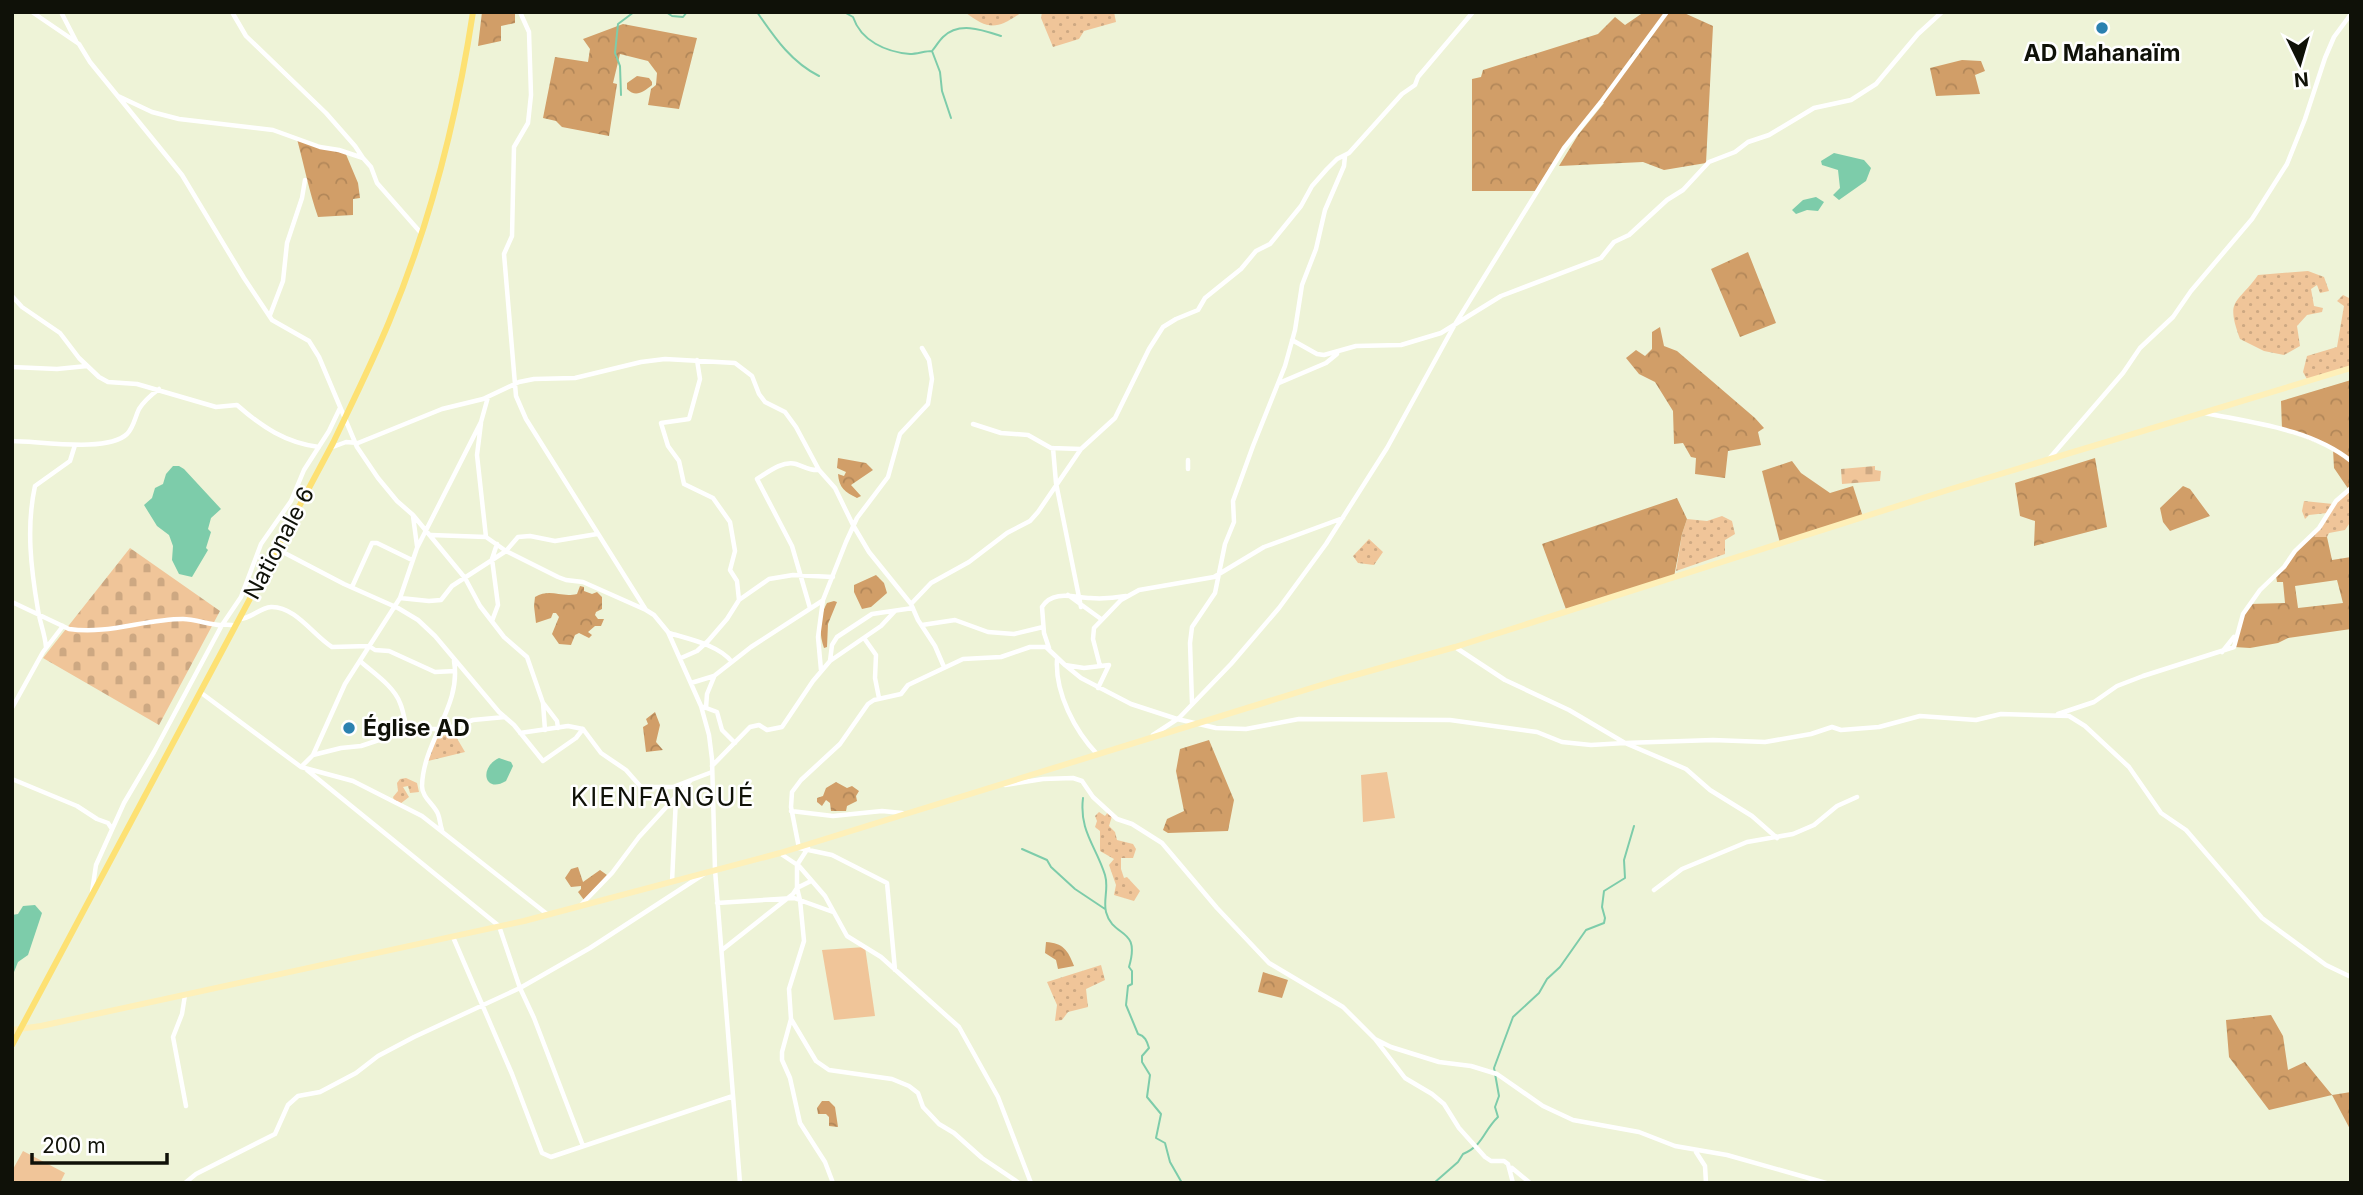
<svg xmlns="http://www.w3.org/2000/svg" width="2363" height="1195" font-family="Inter,sans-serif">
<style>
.grass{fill:url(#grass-dots)}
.forest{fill:url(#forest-crowns);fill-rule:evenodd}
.cemetery{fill:url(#cemetery-stones)}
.garden{fill:#f0c599}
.water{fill:#7dccaa}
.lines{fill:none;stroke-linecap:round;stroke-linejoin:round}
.stream{stroke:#7dccaa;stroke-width:2}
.street{stroke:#fff;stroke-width:4.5}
.secondary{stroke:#fef0b9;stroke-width:6}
.primary{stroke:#fde173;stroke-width:6}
.poi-dot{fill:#2b81b0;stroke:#fff;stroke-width:2.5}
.labels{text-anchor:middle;stroke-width:5;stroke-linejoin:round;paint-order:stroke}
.poi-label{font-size:23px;font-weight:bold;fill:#0f1108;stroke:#fff}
.street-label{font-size:23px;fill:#0f1108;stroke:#fff}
.quarter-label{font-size:26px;letter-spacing:2px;fill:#0f1108;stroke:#fff}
</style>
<defs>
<pattern id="grass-dots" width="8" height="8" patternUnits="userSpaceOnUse" patternTransform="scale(1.75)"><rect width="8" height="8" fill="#f0c599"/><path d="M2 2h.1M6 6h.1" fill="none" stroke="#cda882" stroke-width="1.8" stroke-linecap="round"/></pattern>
<pattern id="forest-crowns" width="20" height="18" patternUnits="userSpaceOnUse" patternTransform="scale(1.75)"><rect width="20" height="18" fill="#d19e68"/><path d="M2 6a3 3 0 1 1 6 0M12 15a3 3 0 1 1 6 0" fill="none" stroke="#b28759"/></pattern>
<pattern id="cemetery-stones" width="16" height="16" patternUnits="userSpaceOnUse" patternTransform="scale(1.75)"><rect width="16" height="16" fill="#f0c599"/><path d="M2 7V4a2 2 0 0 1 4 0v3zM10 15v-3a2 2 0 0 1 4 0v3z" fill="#cda882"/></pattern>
</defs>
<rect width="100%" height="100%" fill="#eef3d7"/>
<path class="grass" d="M965,12h57c-24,17 -33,19 -57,0z
M1042,12h72l2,10 -32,9 -5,8 -26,8 -12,-29z
M2308,271l16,6 5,14 -9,2 -3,-8 -6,4 3,17 9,2 -1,4 -15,3 -10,11 3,20 -16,9 -20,-4 -24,-12c-15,-41 -3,-34 18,-64z
M2343,295l8,4v69l-43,13 -5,-9 4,-16 30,-9 7,-41 -7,-5z
M2351,488v33l-6,9 -16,3 -2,4h-18l10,-9 8,-15 -18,2 -4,4 -3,-8 2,-10 29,3z
M1722,516l10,5 3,13 -10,6v14l-49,17 6,-37 5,-15 20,2z
M1369,539l14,13 -9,13 -16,-2 -5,-7z
M455,735l10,17 -37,9 7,-25z
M406,778l11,5 2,9 -9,1 -2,-7 -5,1 6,10 -9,7 -6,-4 -1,-3 5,-6 -1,-8 3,-4z
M1099,812l6,4 3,-4 4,4 -3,10 6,6 2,8 16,4 3,5 -3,9h-12v11l3,9 3,-1 13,14 -6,10 -20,-6 2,-10 -7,-20 5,-6 -14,-8v-20l-5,-4 2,-6 -2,-5z
M1101,965l4,15 -19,9 2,18 -20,5 -6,8 -7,1 2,-16 -10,-23z"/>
<path class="forest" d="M482,12h33v11l-14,3v15l-23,5z
M1644,12h38l31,14 -7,137 -42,7 -21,-8 -84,4 19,-31 26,-32 -3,-1 -27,32 -35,57h-67v-112l9,-2 2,-7 115,-36 17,-17 10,8z
M623,24l74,14 -18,71 -31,-4 3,-16 5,-4 1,-12 -9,-12 -28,-7 -7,29 4,1 -8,52 -47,-9 -6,-6 -13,-3 12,-61 33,5 2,-13 -7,-10z
M1962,60l19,1 4,10 -10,4 5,19 -44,2 -6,-28z
M637,76l12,2 3,4v3c-9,7 -16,13 -25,4v-6z
M297,139l48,13 13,31 2,15 -7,1v16l-35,2c-9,-26 -14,-52 -21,-78z
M1748,252l28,71 -36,14 -29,-68z
M1660,327l4,19 13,5 78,67 9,10 -6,4 3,13 -33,6 -3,27 -30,-4 1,-16 -5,-1 -8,-14 -9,1 -1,-33 -18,-29 -16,-8 -13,-16 10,-8 9,6 7,-7v-17z
M2351,380v108l-2,2 -15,-22 -1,-19 -51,-20 -1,-28z
M838,458l28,5 7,7 -22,15 10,11 -4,2c-12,-6 -18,-10 -19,-24l6,2 2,-4 -9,-4z
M2095,458l12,69 -73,19 1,-25 -15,-5 -5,-33z
M1792,461l9,12 29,20 23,-7 10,31 -83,26 -18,-72z
M2183,486l7,3 20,27 -40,15 -7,-9 -3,-14z
M1677,498l10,21 -5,15 -8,43 -107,35 -25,-68z
M2309,537h18l5,23 19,-3v72l-63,9 -10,5 -28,5 -16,-1 9,-33 7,-10 35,-1 -2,-21h-6l-1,-6zM2337,580l6,23 -45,5 -3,-22z
M876,575l8,8 3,10 -16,14 -9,2 -8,-17v-7z
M580,586l4,1v4l8,3 5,-2 5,5v12l-6,3 -1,3 3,4h6l-3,7h-6l-7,6 4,3 -3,3 -10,-5 -4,2 -4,10 -12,-1 -7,-10 7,-17 -3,-4h-3l-2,5 -15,5 -2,-17 1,-9c16,-9 25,1 42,-3z
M834,601l3,1 -9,22 -1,23 -3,1c-5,-14 -5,-31 3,-45z
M655,712l5,13 -4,17 7,8 -17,2 -3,-25 5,-3 -2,-5z
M1209,740l25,60 -6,31 -60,2 -5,-3 4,-11 17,-8 -8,-40 4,-22z
M836,782l11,6 5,-2 7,5 -3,5 1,5 -10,5 -1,5h-15l-1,-8 -4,-3 -4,6 -5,-4v-4l6,-2 3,-8z
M578,867l5,15 17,-12 7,5 -23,25 -6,-8 3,-3v-3l-10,1 -6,-9 6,-9z
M1046,942c17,1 22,8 28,24l-16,3 -2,-9 -11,-7z
M1263,972l25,8 -6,18 -24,-6z
M2271,1015l12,21 5,34 17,-8 27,33 19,-3v39l-19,-36 -63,15 -40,-53 -3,-37z
M822,1101h7l6,6 3,20 -9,-1v-9l-3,-3h-8l-1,-6z"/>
<path class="cemetery" d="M1875,466v4l6,1 -1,10 -38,3 -1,-15z
M130,548l90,63 -61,114 -116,-67z"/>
<path class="garden" d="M1387,772l8,46 -32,4 -2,-47z
M865,947l10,69 -41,4 -12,-70z
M23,1151l42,22 -5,10h-48v-12z"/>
<path class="water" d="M1834,153l30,7 7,8 -5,13 -27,19 -6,-5 7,-7 -2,-18 -16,-5 -1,-4z
M1816,197l8,5 -6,9 -11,-1 -11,4 -4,-4 11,-10z
M173,466h6l5,3 37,40 -10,9 -3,11 3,3 -5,16 2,2 -16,27 -13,-3 -7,-14 1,-14 -4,-11 -12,-9 -13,-21 8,-7 3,-10 8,-4 3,-10z
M499,758l12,4 2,4 -7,15c-21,13 -28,-13 -7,-23z
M35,905l7,8 -14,42 -10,7 -6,15v-62l6,-1 5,-8z"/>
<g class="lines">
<path class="stream" d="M666,12l6,4 11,1 4,-5
M757,12c18,26 34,50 62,64
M844,12l9,5c8,24 33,35 57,37 7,0 15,-3 22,-3l8,21 2,19 9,27
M932,51c4,-5 7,-10 11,-14 16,-16 40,-7 58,-1
M621,95l-1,-29 -5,-13 3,-29 16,-12
M1083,798c-4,33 13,48 22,77 4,13 -2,25 1,37 7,27 35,14 23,55l3,4v13l-4,2 -2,19 12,29c7,2 9,7 11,14l-7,8v6l8,13 -3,22 14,17 -5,24 9,5 5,19 12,21
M1022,849l25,11 4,7 24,22 30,20
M1434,1183l24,-21 5,-8c21,-9 20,-23 35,-37l-3,-10 4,-11 -5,-28 19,-51 26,-24 8,-14 13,-12 26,-37 18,-7 1,-5 -3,-11 2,-16 21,-13 -1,-18 10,-34"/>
<path class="street" d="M32,12l47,32 11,18 92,113 62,103 28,42 37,21 10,16 38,90 21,31 19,23 16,14 52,63 15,28 24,31 23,20 16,46 2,27
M61,12l15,29
M232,12l14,24 80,77 29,33 8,12
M520,12l9,20 2,63 -3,28 -14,24 -2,89 -8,18 12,142 10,23 120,191 8,5 14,17 33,74 8,29 3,24 3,111 25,313
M118,96l34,16 27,7 94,11 47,17 19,3 24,8 8,9 6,16 44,50
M12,296l10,11 38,26 19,25 20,19 9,5 29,2 79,23 21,-2c25,22 49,38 82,42
M270,315l13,-34 4,-38 15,-45 3,-18
M1292,340l25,14 7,1 32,-9 45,-1 40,-12 60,-37 100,-38 13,-16 15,-7 38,-35 16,-10 26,-28 26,-10 13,-10 21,-7 45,-27 37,-8 25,-16 42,-50 24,-22
M697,360l3,19 -11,40 -28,4 7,23 11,15 5,23 29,14 17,24 5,29 -5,19 7,11 2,19
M12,367l45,2 30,-3
M1279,383l47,-20 11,-9
M2205,413c49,10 106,16 146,48
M481,423l-4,32 9,82
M973,424l28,9 27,2 23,13 30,1
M12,441c27,0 95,12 115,-7 7,-7 8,-17 12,-25 5,-8 12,-14 20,-20
M330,448l16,-6 12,1 84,-34 41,-10 36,-17 15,-3 41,-1 66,-16 24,-3 70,4 17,13 7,18 6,8 20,10 11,15 23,43 16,18 18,37 16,27 42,52 7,16 17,26 9,21
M1053,448l3,35 25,124
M1188,460v9
M2048,460l75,-87 17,-25 33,-31 18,-26 61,-72 35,-55 18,-45 20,-61 9,-21 17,-23
M413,516l4,30
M431,535l55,2 20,14 52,26 8,3 17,2 63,28
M277,549l67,35 54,24 20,12 17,16 64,76 15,13 29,36 33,-23 7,-9
M352,587l20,-44h5l35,17
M1068,595l33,24
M400,598l29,3 12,-1 11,-14 54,-35 12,-14 12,-1 25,5 42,-7
M12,602l57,27c39,6 75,-10 114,-10 11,0 28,6 37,6 6,0 9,-1 16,1
M911,604l20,-21 38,-21 38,-29 23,-12 8,-9 43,-63 34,-31 34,-69 14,-22 13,-8 22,-9 7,-12 36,-29 15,-18 14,-7 31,-38 11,-20 15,-17 10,-10 12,-6 53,-59 13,-9 3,-8 55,-65
M810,608l-18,-62 -35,-67c11,-7 26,-19 39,-15 9,3 14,7 23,6
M239,619c12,0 20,-11 32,-12 24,-1 43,29 61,40l37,-1 6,4 14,1 46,21 20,-1
M492,621l6,-16 -6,-46 5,-15
M922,625l33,-5 33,12 26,2 29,-7
M669,633c20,6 50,12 63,29
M864,638l12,17 -1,23 4,20
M46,647c-1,-13 -6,-24 -8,-37 -7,-41 -12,-83 -3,-124l35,-25 5,-16
M1455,647l50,33 64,30 56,33 88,-3 52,2 46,-8 21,-7 9,3 38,-3 41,-11 56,4 25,-6 68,2 16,10 44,41 32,46 25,17 76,88 64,47 25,12
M1049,648l-5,-15 -2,-26c10,-17 31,-10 48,-9 12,1 24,0 36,-2
M2222,652l12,-15
M681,658l16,-7 11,-10 19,-22 12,-19 30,-21 24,-4 40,2
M1057,660c-2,33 18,71 40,94
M360,661c12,11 34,25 40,42 4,9 4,18 8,27
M830,661l51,-35 14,-15
M1065,665l16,13 50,26 46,15 39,9 30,1 53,-10 151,1 87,12 25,10 29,3 34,-2 61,26 24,21 42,26 25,22
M1100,666l-7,-27 1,-11 27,-28 18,-10 75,-13 50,-30 79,-29
M821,670l-3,-33 5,-37 23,-58 11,-24 31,-41 12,-43 28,-30 4,-25 -3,-19 -7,-12
M691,683l23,-7 37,-29 71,-46
M200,692l101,75 52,14 69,35 125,98
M1192,703l-2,-60 2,-16 23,-34 10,-49 9,-22 -1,-21 20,-55 32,-80 10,-36 7,-45 14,-36 9,-39 19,-44 1,-10
M544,704l13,17 1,7
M701,706l16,6 5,18 13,13
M12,708l31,-56 20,-26
M706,708l1,-14 7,-17
M2058,714l36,-12 23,-16 26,-10 91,-29 9,-33 17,-24 24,-23 11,-16 24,-23 17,-27 15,-13
M520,733l48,-7 15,3 18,24 25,17 15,17h32l18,-7
M1153,735l26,-17 52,-54 48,-56 47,-64 61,-96 67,-122 110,-178 37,-46 66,-90
M313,755l32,-71 55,-86 17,-50 64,-126 7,-25
M712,766l38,-39 9,-2 8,5 15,-3 31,-46 17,-20 2,-16 5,-8 35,-23 41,-6
M301,767l12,-12 28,-7 20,-2 51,-17h34l27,-9 32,-3
M307,770l192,156 21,62 14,30 49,128
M12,779l65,27 20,13 11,4 4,6
M1005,785l38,-6 30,-1 9,3 11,16 24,22 15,5 30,19 55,65 52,55 74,44 32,32 16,8 48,15 32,4 26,8 46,32 30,14 66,12 36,14 52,9 99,28
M791,811l42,5 49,-5 20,2
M442,830c-2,-5 -2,-11 -4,-16 -4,-10 -16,-16 -16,-28 1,-45 40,-80 32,-125
M781,854l18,12 26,30 22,40 34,21 78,70 39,70 33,86
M811,881l-14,7 3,12 4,41 -15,48 2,30 -9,33v8l8,18 10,45 25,39 8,21
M672,882l4,-85
M1654,890l28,-21 65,-27 46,-8 21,-9 23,-19 20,-9
M92,892l4,-27 28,-62 30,-51 68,-127 19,-28 20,-53 30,-43 13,-31 25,-39 11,-23
M717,903l77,-5 39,14
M581,905l31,-32 27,-36 52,-57 21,-8
M453,937l59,137 30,79 9,4 182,-61
M722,950l71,-56 4,-6v-23l11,-17
M895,970l-8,-87 -55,-28 -33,-7 -8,-41 1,-15 9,-12 39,-36 28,-40 6,-4 27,-6 7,-9 55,-26 38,-2 29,-10h16l19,18 19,3 25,-3 -11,23
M185,995l-3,19 -9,23 13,69
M791,1019l25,42 13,9 63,9 17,7 9,7 5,14 16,17 15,9 28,25 37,25
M1375,1039l30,39 27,16 12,10 15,24 26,29 6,4h13l4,3 5,19
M1696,1152l9,14 1,17
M1512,1168l18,15
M185,1183l11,-9 79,-40 13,-29 10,-9 22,-4 36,-19 22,-17 36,-19 106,-49 70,-40 114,-74"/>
<path class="secondary" d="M12,1030l29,-4 483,-105 256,-68 554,-172 121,-34 496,-158 400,-121"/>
<path class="primary" d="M12,1045l321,-602c19,-40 39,-80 56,-121 41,-98 68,-205 84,-310"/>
</g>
<g class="poi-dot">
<circle cx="2102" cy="28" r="7"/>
<circle cx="349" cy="728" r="7"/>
</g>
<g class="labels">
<g class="poi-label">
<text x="2102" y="61">AD Mahanaïm</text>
<text x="363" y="736" text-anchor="start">Église AD</text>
</g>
<g class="street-label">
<text transform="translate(279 543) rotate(-62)" y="8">Nationale 6</text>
</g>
<g class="quarter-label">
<text x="663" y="806">KIENFANGUÉ</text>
</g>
</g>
<rect width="2363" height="1195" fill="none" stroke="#0f1108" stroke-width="28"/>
<g transform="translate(2300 63) rotate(175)" stroke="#ffffff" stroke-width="5" paint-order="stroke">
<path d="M0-5L12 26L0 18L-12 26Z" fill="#0f1108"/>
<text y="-10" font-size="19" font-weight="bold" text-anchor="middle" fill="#0f1108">N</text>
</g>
<path d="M32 1153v10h135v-10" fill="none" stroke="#0f1108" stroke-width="3.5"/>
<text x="42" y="1153" font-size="21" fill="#0f1108" stroke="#ffffff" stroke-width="5" paint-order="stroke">200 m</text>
</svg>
